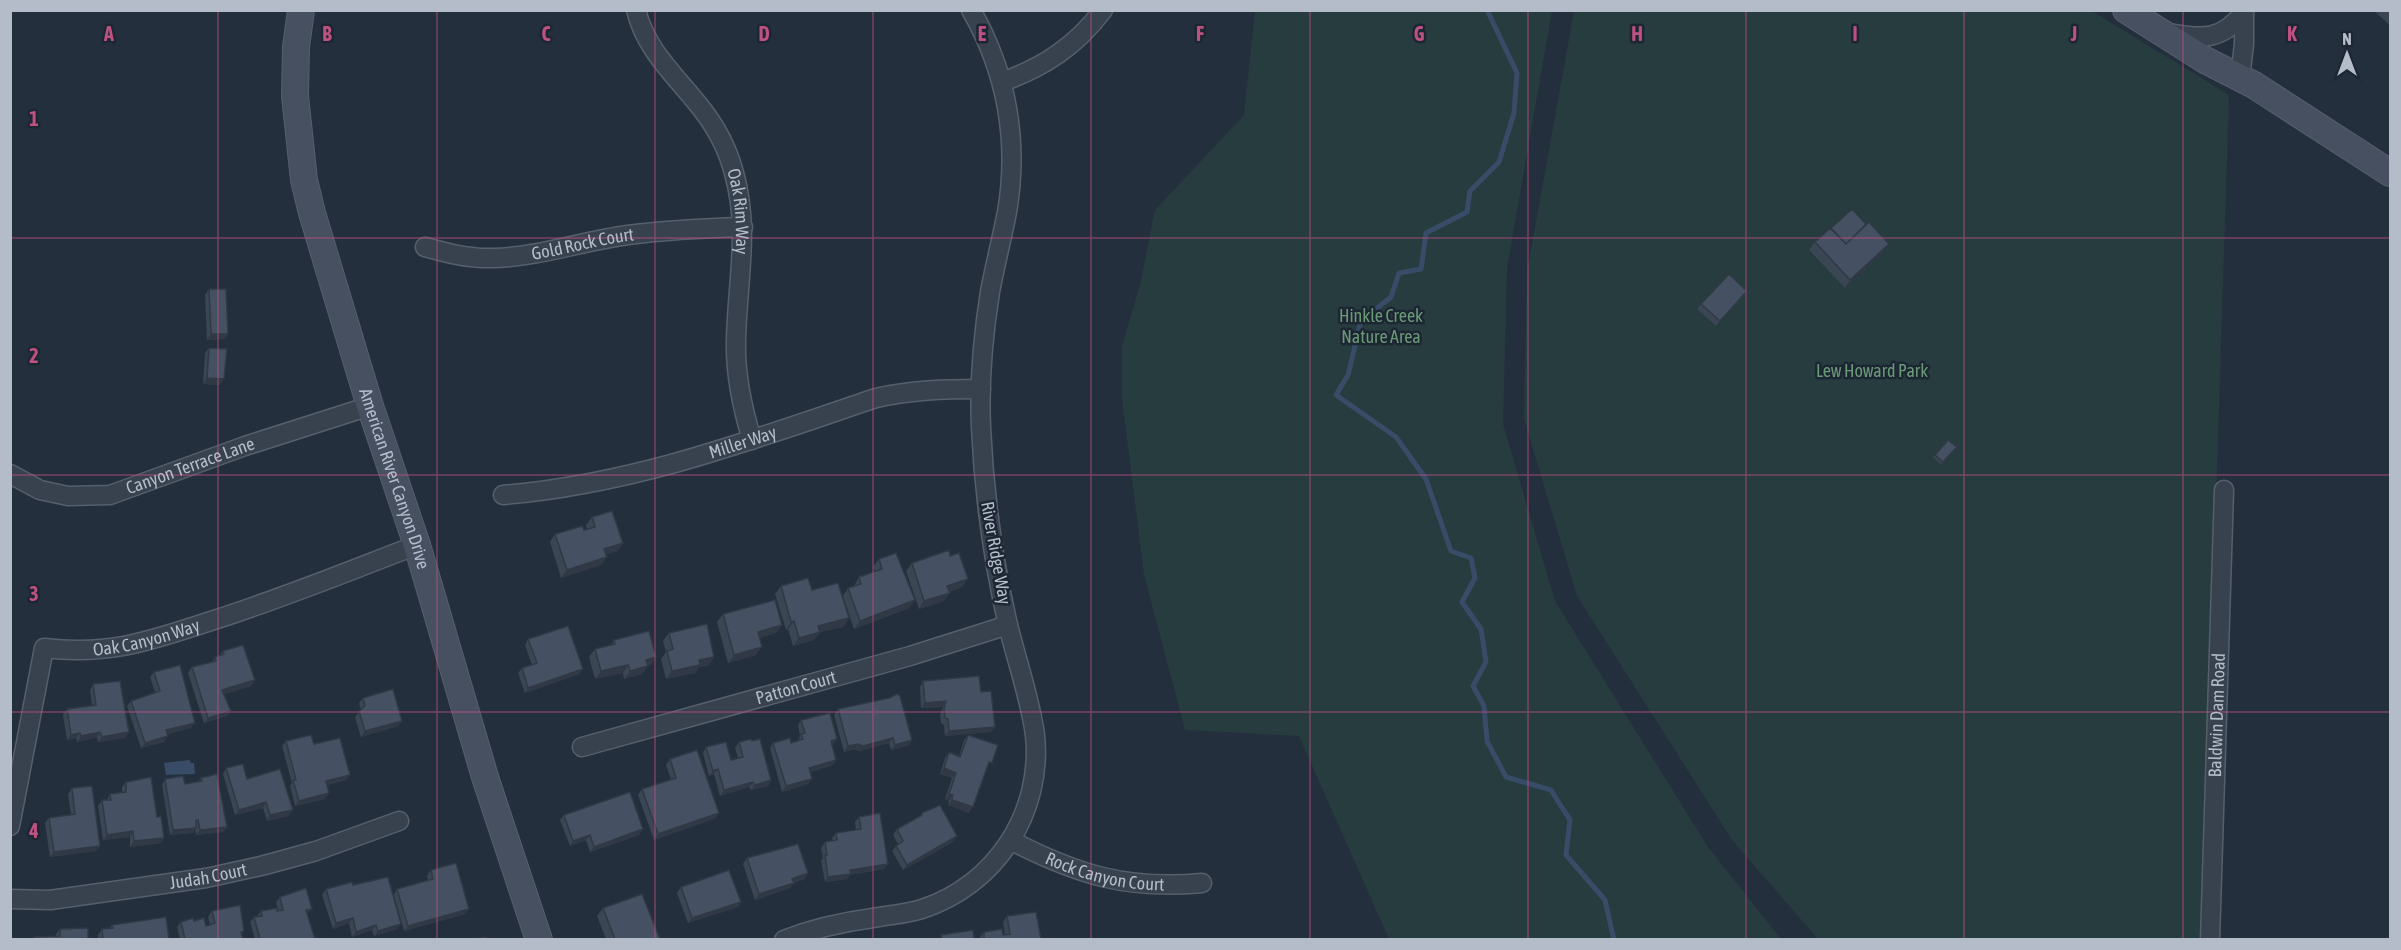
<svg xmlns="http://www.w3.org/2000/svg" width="2401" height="950" font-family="'Asap Condensed',sans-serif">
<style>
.green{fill:#263c3f}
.water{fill:#394c67}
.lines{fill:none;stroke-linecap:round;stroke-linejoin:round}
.stream{stroke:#394c67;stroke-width:5}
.street-casing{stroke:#565f6c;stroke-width:21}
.secondary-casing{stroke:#565f6c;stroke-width:28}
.street{stroke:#38414e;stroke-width:18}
.secondary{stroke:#465061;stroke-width:26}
.wall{fill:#3b4654}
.shaded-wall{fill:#303945}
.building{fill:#455162;stroke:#303945;stroke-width:1.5}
.grid{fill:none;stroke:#bd5182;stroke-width:1.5;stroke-opacity:0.55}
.labels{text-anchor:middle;stroke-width:5;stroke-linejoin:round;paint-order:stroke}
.street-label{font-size:18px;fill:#b4bcc9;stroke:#1d2633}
.park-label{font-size:18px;fill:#6b9a76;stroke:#1d2633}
.grid-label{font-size:20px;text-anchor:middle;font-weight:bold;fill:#bd5182;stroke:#1d2633;stroke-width:5;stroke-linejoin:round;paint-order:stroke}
</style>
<rect width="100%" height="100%" fill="#242f3e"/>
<path class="green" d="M1255,11h297l-45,257 -4,156 52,177 153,246 73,92h-392l-90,-203 -114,-6 -41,-155 -22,-176v-53l18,-61 15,-75 89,-95z
M1574,11h518l137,84 -27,844h-384l-86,-99 -155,-244 -53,-177 3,-147z"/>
<path class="water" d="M190,760l1,3h3l1,11 -29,1 -2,-12z"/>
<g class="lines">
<path class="stream" d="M1487,10l30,63 -3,40 -15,49 -29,29 -3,21 -41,21 -5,36 -22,4 -8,24 -30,24 -13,54 -12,20 60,42 30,42 25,72 20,7 4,20 -13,24 19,27 5,33 -13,24 11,20 3,35 19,36 45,13 19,30 -4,35 39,45 9,40"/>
<defs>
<g id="street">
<path id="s1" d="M636,10c10,41 41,67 65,98 15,19 27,42 33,65 16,56 3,111 2,168 -1,34 6,66 16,99"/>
<path d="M2169,33c33,6 53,8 75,-21"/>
<path d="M2240,78l4,-34v-34"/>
<path d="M1002,82c42,-15 74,-36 101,-72"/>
<path id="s2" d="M425,247c22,6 44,12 68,11 46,-1 90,-17 135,-23 39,-5 77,-7 115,-8"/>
<path id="s3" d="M10,474l30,16 28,6 42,-1 135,-49 125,-40"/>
<path id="s4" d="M503,495c132,-11 248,-55 373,-97 35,-8 69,-9 105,-9"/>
<path id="s5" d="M582,747l328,-91 98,-31"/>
<path id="s6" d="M10,826l34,-178c67,8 108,-8 170,-28 69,-22 135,-49 203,-75"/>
<path id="s7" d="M1012,841c66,34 116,49 190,42"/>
<path id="s8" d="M10,899l40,1 156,-22 55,-12 55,-15 83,-30"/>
<path d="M784,940c28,-11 59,-18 89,-22 16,-3 33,-4 49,-9 74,-24 121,-97 113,-174 -5,-37 -18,-73 -27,-110 -15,-65 -24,-131 -27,-198 -2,-44 2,-91 9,-135 5,-27 12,-54 17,-80 12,-70 0,-140 -36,-202"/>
<path id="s9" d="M2210,940l14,-450"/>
</g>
<g id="secondary">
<path id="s10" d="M301,10l-5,37 -1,49 9,84 8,33 58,193 47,139 68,232 54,163"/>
<path d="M2126,10l79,50 49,25 136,88"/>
</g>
</defs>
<use href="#street" class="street-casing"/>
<use href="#secondary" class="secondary-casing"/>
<use href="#street" class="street"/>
<use href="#secondary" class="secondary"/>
</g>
<path class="wall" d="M2373,10h18v16z
M1815,242l68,10 -38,36 -36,-38z
M209,289l19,45 -4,5 -17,1 -2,-45z
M1744,296l-28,30 -19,-17 4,-5z
M209,348l11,37 -17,-1 2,-31z
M1957,447l-16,18 -8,-8 2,-2z
M592,517l31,26 -6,8 -11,3 -5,11 -40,13 -11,-36 5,-8 32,-5 -1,-4z
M879,559l36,41 -6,8 -55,21 -11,-33 5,-8 6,-2 5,-9 16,-5 -2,-5z
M912,563l50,24 -13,5 -5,9 -25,8 -13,-38z
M781,586l68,32 -6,9 -23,5 -6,8 -21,6 -5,-17 -2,1 -11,-36z
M723,614l59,11 -6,8 -17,5 -3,17 -28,8 -11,-41z
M669,633l40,32 -10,2 -4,6 -29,6 -5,-20 5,-7 -3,-11z
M528,639l51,35 -54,19 -7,-20 4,-5 10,-3 -7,-20z
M614,640l37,25 -4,1 -5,8 -18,5 -1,-6 -28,6 -6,-22 6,-8 16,-4z
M223,651l32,29 -4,6 -27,8 3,22 -23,7 -16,-50 4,-6 20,-5 3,-5 5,-2z
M154,672l37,56 -24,6 -3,8 -23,6 -14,-42 4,-5 24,-9 -5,-15z
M923,681l58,11 14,35 -4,5 -46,4 -1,-11 -3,-2 -1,-8 3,-8 -22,1 -1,-21z
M93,684l36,48 -4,6 -27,4 -1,-5 -20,5 -1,-4 -9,2 -4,-26 4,-5 25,-4 -2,-15z
M363,698l39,23 -4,5 -37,11 -6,-20 6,-7 -2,-7z
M838,709l74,31 -3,5 -18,5 -2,-7 -30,8 -5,-2 -10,3 -10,-37z
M801,720l36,19 -5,6 1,20 -23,7 -2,12 -26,8 -12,-44 3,-5h18l7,-2 2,-5 -2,-11z
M968,735l20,33h-1l-18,45 -21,-8 1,-4 -4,-2 7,-21 -12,-4 5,-16 4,-6 10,4 5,-16z
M286,741l28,3 32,36 -19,5 -2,14 -30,7 -5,-20 2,-3 -10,-37z
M739,742l32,38 -3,6 -17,4 -2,-3 -29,9 -6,-22 -5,2 -6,-23 3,-6 25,13 7,-2 -3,-10z
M670,759l46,59 -62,22 -16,-45 4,-6 29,-10 -5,-14z
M226,768l21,11 42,37 -22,5 -4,-13 -28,7 -12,-41z
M201,778l26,49 -4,5 -27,3 -1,-6 -2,4 -23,2 -8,-50 3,-6 20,5 13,-2z
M126,782l31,35 7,21 -4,5 -30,4v-10l-27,3 -5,-34 4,-6h5l3,-6 12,-1v-6z
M72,788l24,63 -46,6 -5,-34 4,-5 22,-3 -3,-21z
M922,813l31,29 -50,28 -11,-19 4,-5 2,-2 -5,-9 4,-6 23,-13z
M564,815l79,14 -4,6 -49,17 -4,-12 -16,6 -10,-26z
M859,817l25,52 -34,6 -3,4 -22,3 -4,-21 2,-3 -2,-10 4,-6 8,-1 -1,-3 4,-5 20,-3 -1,-8z
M747,858l58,21 -12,4 -3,5 -35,12 -12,-36z
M431,870l34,44 -61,17 -10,-36 3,-6 31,-9 -1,-4z
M353,885l48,39 -4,5 -23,7 -2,-6 -20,7 -3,-14 -16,6 -11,-34 4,-6z
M681,887l60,15 -3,5 -50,16 -11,-30z
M280,897l28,17h-1l8,25h-60l-5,-17 4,-5 3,-1 4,-5h17l-2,-9z
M603,908l57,31h-54l-9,-23z
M212,911l32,20 -2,3 1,5h-63l-3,-12 4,-5 13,-1 12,5 4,-1 -2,-8z
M1007,916l34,23h-61v-2l4,-5 21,3 -2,-13z
M112,925l57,14h-71v-4l4,-6 8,-1z
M60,929l28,10h-56l2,-2 22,-1v-2z"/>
<path class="shaded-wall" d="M1889,244l-6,8 -38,36 5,-8z
M1747,291l-3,5 -28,30 4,-5z
M211,334h17l-4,5 -17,1z
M207,378l17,1 -4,6 -17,-1z
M623,543l-6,8 -18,6 5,-8z
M607,557l-6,8 -40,13 6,-8z
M968,579l-6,8 -20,7 5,-8z
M950,593l-6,8 -25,8 5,-8z
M915,600l-6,8 -55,21 6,-8z
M849,618l-6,9 -23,5 -6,8 -21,6 6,-8 19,-12z
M794,621l-6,8 -2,1 5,-8z
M782,625l-6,8 -24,7 6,-8z
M762,647l-6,8 -28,8 6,-8z
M656,657l-5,8 -11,3 6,-8z
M714,657l-5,8 -10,2 -4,6 -29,6 6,-8 27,-11z
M628,665l-5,8 -28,6 6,-8z
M648,666l-6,8 -18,5 6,-8z
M583,669l-4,5 -54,19 3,-5z
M255,680l-4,6 -32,10 3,-6z
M946,701l-3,6 -22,1 4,-5z
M231,711l-4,5 -23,7 4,-5z
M402,721l-4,5 -37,11 4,-6z
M195,723l-4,5 -29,8 4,-6z
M995,727l-4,5 -46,4 4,-5z
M100,732l-3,5 -20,5 4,-6z
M129,732l-4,6 -27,4 4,-5z
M80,733l-4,5 -9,2 4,-5z
M168,736l-4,6 -23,6 4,-5z
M893,738l-4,5 -30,8 -5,-2 -10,3 4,-6z
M837,739l-4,6 -6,1 4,-5z
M912,740l-3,5 -18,5 4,-5z
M836,760l-3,5 -28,8 4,-5z
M944,768l12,5 -4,5 -12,-4z
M718,769l-4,5 -5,2 4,-5z
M350,775l-4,5 -24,6 4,-5z
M812,779l-4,5 -26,8 4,-6z
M771,780l-3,6 -17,4 4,-5z
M753,782l-4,5 -29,9 4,-6z
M329,793l-4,6 -30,7 4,-5z
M949,794l4,1 -4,6 -4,-2z
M952,800l21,7 -4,6 -21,-8z
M266,802l-3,6 -28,7 4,-5z
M293,810l-4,6 -22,5 3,-6z
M719,813l-3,5 -62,22 4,-6z
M227,827l-4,5 -27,3 4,-5z
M196,828l-3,5 -23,2 3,-5z
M643,829l-4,6 -49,17 4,-5z
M133,831l-3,6 -27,3 4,-5z
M590,835l-4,5 -16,6 3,-5z
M957,836l-4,6 -50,28 4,-5z
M164,838l-4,5 -30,4 4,-6z
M100,846l-4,5 -46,6 4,-5z
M888,864l-4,5 -34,6 -3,4 -22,3 3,-5 22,-7z
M808,873l-3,6 -17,5 4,-5z
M794,883l-4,5 -35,12 4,-6z
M741,902l-3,5 -50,16 4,-5z
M312,909l-4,5 -6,2 4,-6z
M469,909l-4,5 -61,17 4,-5z
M353,918l-4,5 -16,6 3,-6z
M401,924l-4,5 -23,7 4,-5z
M376,925l-4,5 -20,7 4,-5z"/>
<path class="building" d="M1852,209l14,15 -20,20 -15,-16z
M1869,222l20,22 -39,36 -35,-38 15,-14 16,16z
M1729,274l18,17 -27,30 -19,-17z
M209,289h17l2,45h-17z
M209,348l18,1 -3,30 -17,-1z
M1948,440l9,7 -14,15 -8,-7z
M612,511l11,32 -19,6 3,8 -40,13 -12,-36 27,-8 2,4 11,-3 -3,-10z
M949,550l1,6 9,-3 9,26 -21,7 3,7 -26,8 -12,-38z
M896,553l19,47 -55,21 -12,-33 13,-4 -2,-7 23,-8 -3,-10z
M808,578l4,12 26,-7 11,35 -31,8 2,6 -21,6 -5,-17 -3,1 -10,-36z
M775,600l7,25 -24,7 4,15 -28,8 -11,-41z
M707,624l7,33 -15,3 1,5 -28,6 -5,-20 6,-2 -4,-16z
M568,626l15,43 -55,19 -6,-20 15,-5 -9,-24z
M649,631l7,26 -10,3 2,6 -18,5 -2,-6 -27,6 -6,-22 20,-5 -1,-4z
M243,645l12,35 -33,10 9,21 -23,7 -16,-51 24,-6 -1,-4 9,-3 -1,-3z
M180,665l15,58 -29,7 2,6 -23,7 -14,-42 29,-10 -6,-19z
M979,676l2,16 10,-1 4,36 -46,4 -1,-12 -3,-1 -1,-9 2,-8 -21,2 -2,-22z
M120,681l9,51 -27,5 -2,-5 -19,4 -1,-3 -9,2 -4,-26 29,-4 -3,-21z
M393,689l9,32 -37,10 -6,-20 6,-5 -2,-8z
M897,694l3,2 12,44 -17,5 -2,-7 -30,8 -5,-2 -10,2 -10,-37 51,-11z
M830,713l7,26 -6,2 5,19 -27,8 3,11 -26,7 -13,-43 17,-5 1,5 12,-4 -2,-5 4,-1 -4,-13z
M311,735l3,9 26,-6 10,37 -24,6 3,12 -30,8 -6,-21h3l-10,-39z
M968,735l30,10 -6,18 -3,-1 -16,45 -21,-7 1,-5 -4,-1 7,-21 -12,-5 5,-16 11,5z
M751,739l1,2 8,-2 11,41 -16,5 -2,-3 -29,8 -6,-21 -5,2 -7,-24 20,-5 5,18 12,-3 -4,-15z
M697,750l22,63 -61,21 -16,-45 34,-11 -6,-19z
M243,764l4,15 33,-10 13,41 -23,5 -4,-13 -27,8 -13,-42z
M217,774l10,53 -27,3 -2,-10h-2v8l-23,2 -8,-51 18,-3 2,8 17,-3 -1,-3z
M151,777l6,40 4,-1 3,22 -30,3 -1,-10 -26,4 -5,-35h9l-1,-6 16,-2v-10z
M92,786l8,60 -46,6 -5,-34 26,-4 -3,-26z
M630,792l13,37 -49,18 -4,-12 -17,6 -9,-26z
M940,805l17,31 -50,29 -11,-19 7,-5 -6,-12 25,-14v-2z
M880,813l8,51 -38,6 1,4 -23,3 -3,-22h2l-2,-13 12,-2 -1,-7 25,-4 -2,-12z
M798,844l10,29 -16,6 2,4 -35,11 -12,-36z
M456,863l13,46 -61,17 -11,-37 36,-10 -2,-9z
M729,870l12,32 -49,16 -11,-31z
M388,877l13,47 -23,7 -2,-6 -20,7 -3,-14 -17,5 -10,-34 26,-7 1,3z
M306,888l6,21 -6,1 9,29h-55l-6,-22 8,-1 -1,-5 16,-3v3l6,-1 -3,-13z
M642,894l18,45h-45l-12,-31z
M240,905l4,26 -3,1 2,7h-58l-4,-17 12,-4 1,3 10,-3 2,8 9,-3 -3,-12z
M1036,912l5,27h-57v-7l18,-3 1,6 7,-1 -3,-18z
M166,917l3,22h-66l-1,-10 11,-1 -1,-3z
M88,928v11h-54v-2l26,-1v-7z
M973,930l1,9h-32l-1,-4z
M486,937l1,2h-12z"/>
<path class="grid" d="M218,10v930M437,10v930M655,10v930M873,10v930M1091,10v930M1310,10v930M1528,10v930M1746,10v930M1964,10v930M2183,10v930M10,238h2380M10,475h2380M10,712h2380"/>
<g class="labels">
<g class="street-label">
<text dy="6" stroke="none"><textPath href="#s1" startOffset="231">Oak Rim Way</textPath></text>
<text dy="6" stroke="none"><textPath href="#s2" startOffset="160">Gold Rock Court</textPath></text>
<text dy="6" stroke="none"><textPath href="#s4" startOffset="246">Miller Way</textPath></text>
<text dy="6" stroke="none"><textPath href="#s3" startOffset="190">Canyon Terrace Lane</textPath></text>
<text dy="6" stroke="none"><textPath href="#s10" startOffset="483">American River Canyon Drive</textPath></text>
<text transform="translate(996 553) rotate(80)" y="6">River Ridge Way</text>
<text dy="6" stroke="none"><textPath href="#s6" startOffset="285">Oak Canyon Way</textPath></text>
<text dy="6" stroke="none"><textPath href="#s5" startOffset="222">Patton Court</textPath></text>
<text dy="6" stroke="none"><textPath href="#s9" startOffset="225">Baldwin Dam Road</textPath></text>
<text dy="6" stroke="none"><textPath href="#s7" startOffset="99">Rock Canyon Court</textPath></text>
<text dy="6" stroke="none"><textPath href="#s8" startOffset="200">Judah Court</textPath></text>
</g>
<g class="park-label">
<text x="1381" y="322">Hinkle Creek<tspan x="1381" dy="21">Nature Area</tspan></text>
<text x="1872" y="377">Lew Howard Park</text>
</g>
</g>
<g class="grid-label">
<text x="109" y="41">A</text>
<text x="327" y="41">B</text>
<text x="546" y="41">C</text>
<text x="764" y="41">D</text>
<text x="982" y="41">E</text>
<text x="1200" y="41">F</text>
<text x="1419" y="41">G</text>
<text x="1637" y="41">H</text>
<text x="1855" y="41">I</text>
<text x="2074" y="41">J</text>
<text x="2292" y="41">K</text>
<text x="34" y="126">1</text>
<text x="34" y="363">2</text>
<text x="34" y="601">3</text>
<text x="34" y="838">4</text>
</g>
<rect width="2401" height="950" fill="none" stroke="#b4bcc9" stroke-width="24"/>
<g transform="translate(2347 54)" stroke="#1d2633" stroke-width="4.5" paint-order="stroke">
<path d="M0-4.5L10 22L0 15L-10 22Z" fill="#b4bcc9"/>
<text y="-9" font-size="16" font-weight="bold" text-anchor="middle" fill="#b4bcc9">N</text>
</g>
</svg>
